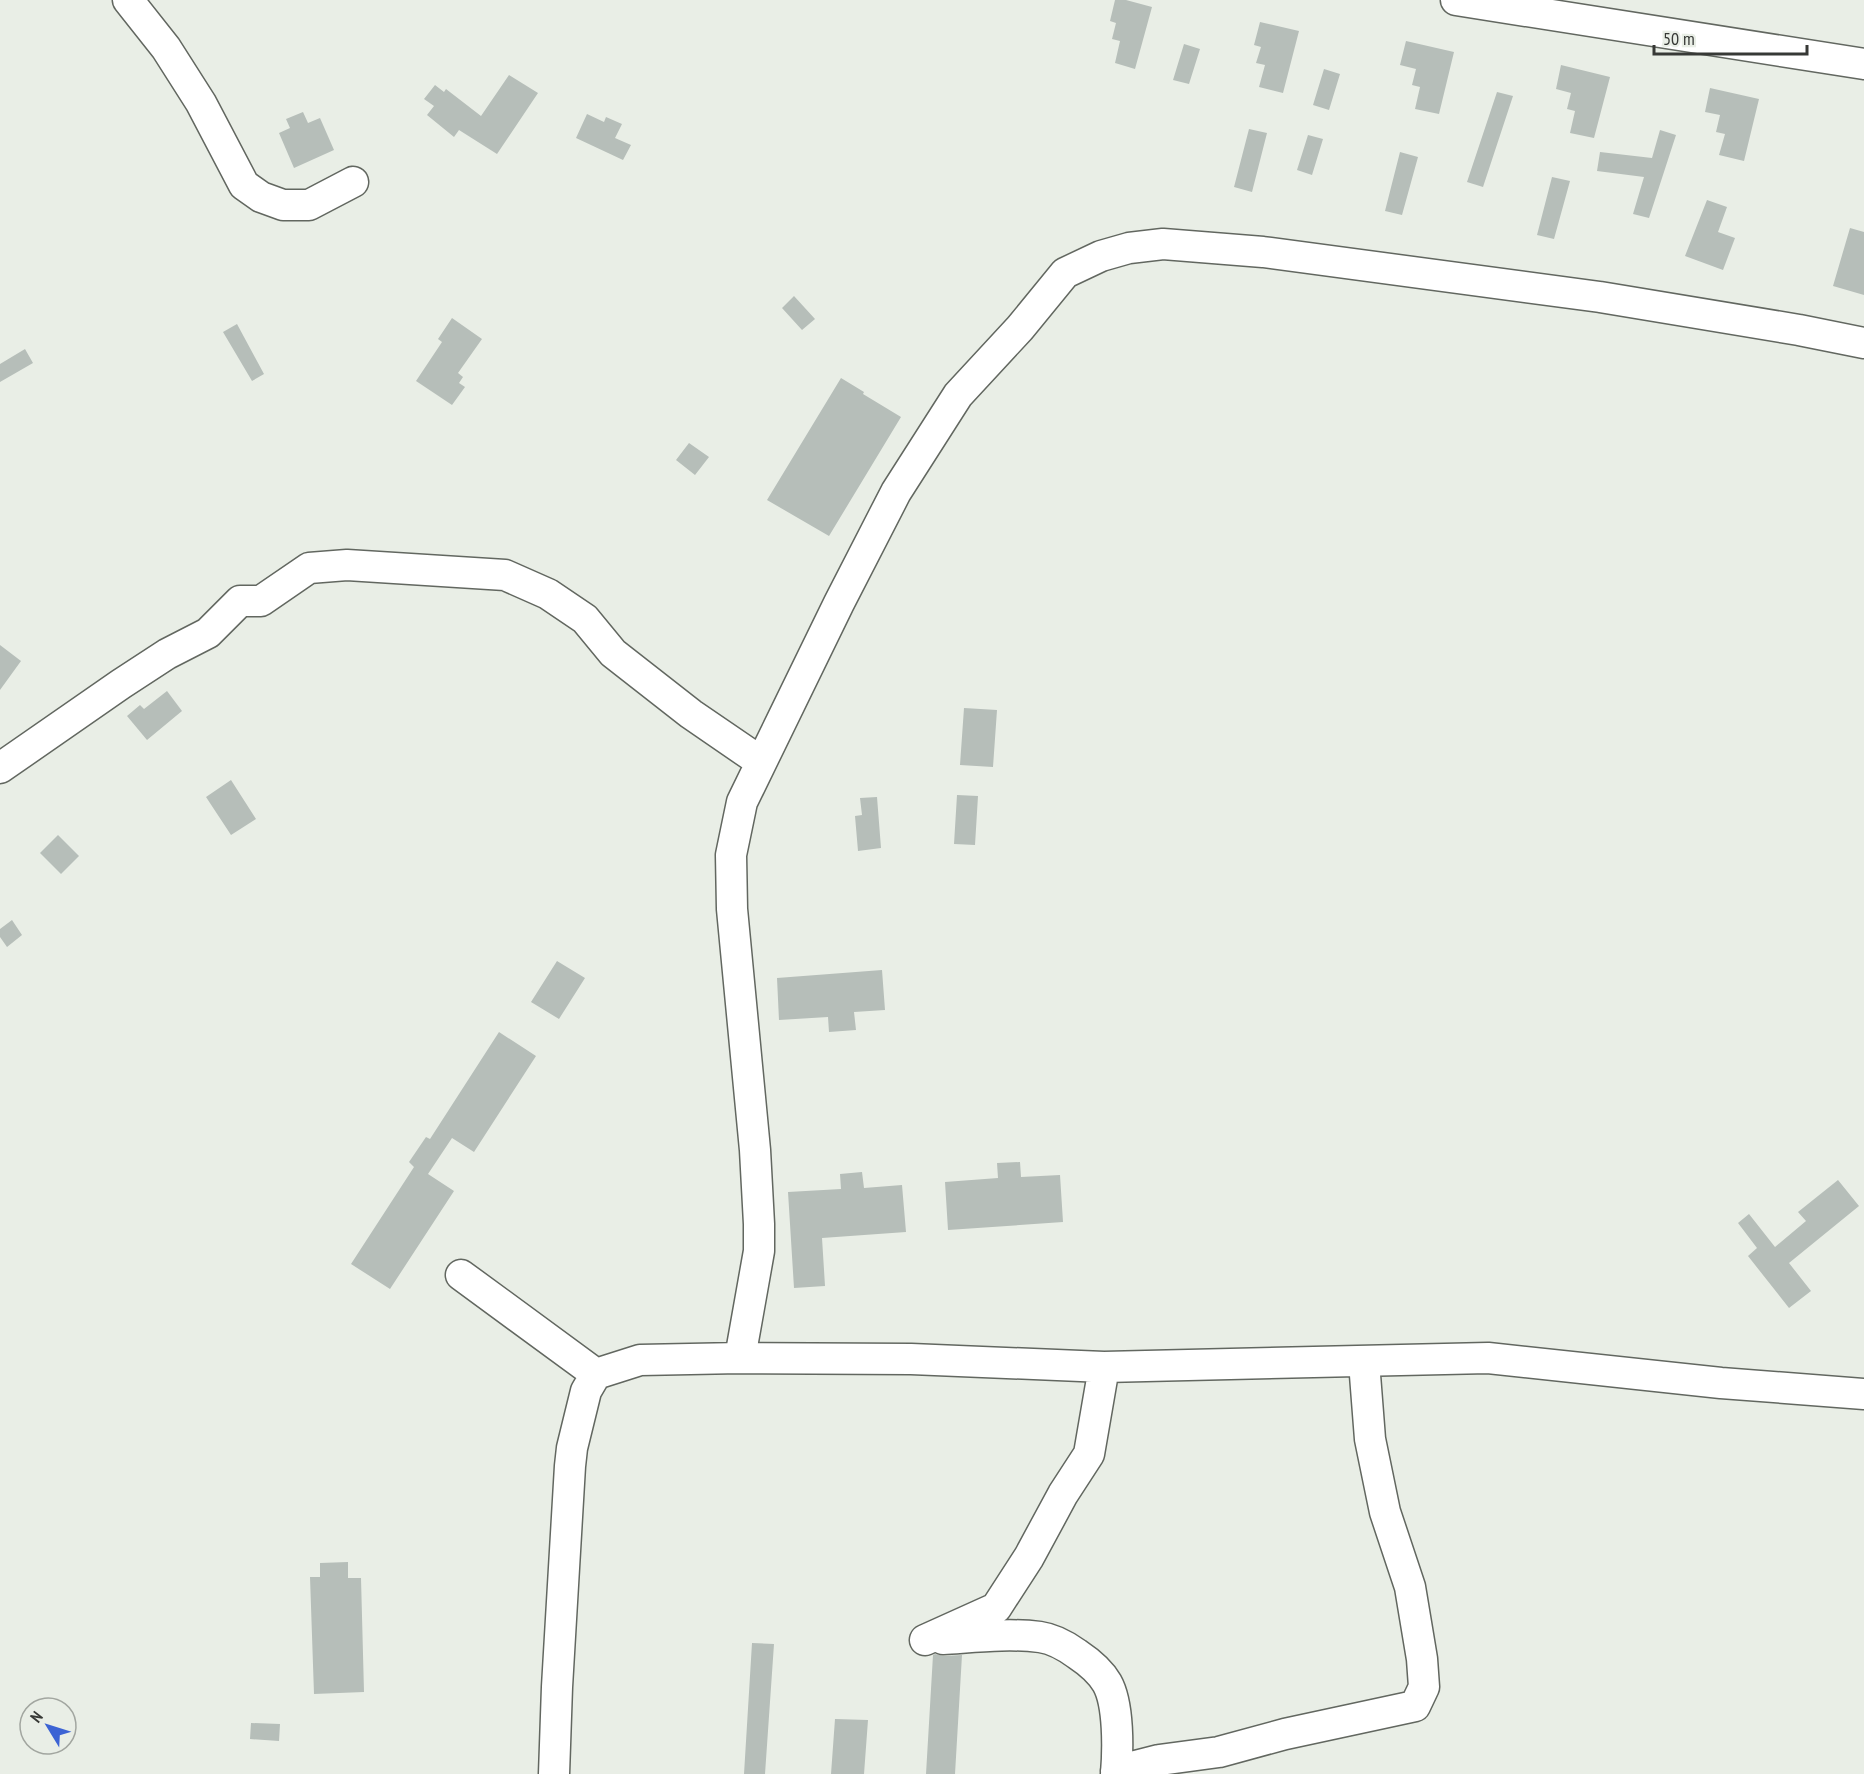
<svg xmlns="http://www.w3.org/2000/svg" width="1864" height="1774" font-family="'PT Sans Narrow',sans-serif">
<style>
.building{fill:#b6beb9}
.lines{fill:none;stroke-linecap:round;stroke-linejoin:round}
.minor-casing{stroke:#626760;stroke-width:33}
.minor{stroke:#fff;stroke-width:30}
</style>
<rect width="100%" height="100%" fill="#e9eee6"/>
<path class="building" d="M1115,0h11l26,7 -17,62 -20,-6 5,-22 -8,-2 4,-16 -6,-2z
M1260,22l39,9 -16,62 -24,-6 6,-22 -9,-2 5,-16 -7,-2z
M1406,41l48,11 -15,62 -24,-5 5,-22 -8,-2 4,-16 -16,-4z
M1184,44l16,5 -11,35 -16,-4z
M1561,65l49,12 -16,61 -24,-5 5,-22 -8,-2 4,-16 -15,-4z
M1324,69l16,5 -11,36 -16,-5z
M509,75l29,18 -41,61 -38,-24 -5,7 -27,-22 7,-9 -10,-7 11,-14 9,7 2,-3 35,27z
M1710,88l49,11 -15,62 -25,-6 6,-21 -9,-2 4,-17 -15,-3z
M1497,92l16,4 -30,91 -16,-5z
M303,112l5,11 12,-5 14,32 -40,18 -15,-35 11,-5 -4,-9z
M587,114l17,8 2,-5 16,7 -7,14 16,7 -8,15 -47,-22z
M1249,129l18,4 -15,59 -18,-5z
M1660,130l16,5 -27,83 -16,-4 11,-37 -47,-6 3,-19 52,6z
M1308,135l15,4 -11,36 -15,-5z
M1400,152l18,5 -16,58 -17,-4z
M1552,177l18,4 -16,58 -17,-4z
M1707,200l20,7 -9,25 17,6 -12,32 -38,-14z
M1850,228l14,4v63l-31,-9z
M794,296l21,23 -13,11 -20,-22z
M452,318l30,21 -24,34 5,4 -4,6 6,4 -13,18 -36,-24 26,-39 -4,-3z
M237,324l27,50 -12,7 -29,-49z
M25,349l8,14 -33,19v-18z
M841,378l23,14 -1,2 38,23 -72,119 -62,-36z
M689,443l20,14 -14,18 -19,-15z
M0,645l21,16 -21,29z
M167,691l15,20 -35,29 -20,-24 13,-11 4,4z
M964,708l33,2 -4,57 -33,-2z
M231,780l25,39 -25,16 -25,-38z
M957,795l21,1 -3,49 -21,-1z
M877,797l4,51 -23,3 -3,-35 7,-1 -2,-17z
M58,835l21,21 -18,18 -21,-21z
M12,920l10,15 -15,12 -7,-10v-8z
M557,961l28,17 -26,41 -28,-17z
M882,970l3,40 -31,2 2,18 -27,2 -1,-15 -49,3 -2,-42z
M499,1032l37,24 -62,96 -22,-14 -24,36 26,17 -64,98 -39,-25 63,-97 -5,-5 17,-25 4,2z
M1020,1162l1,15 39,-2 3,47 -115,8 -3,-48 53,-4 -1,-15z
M862,1172l2,16 38,-3 4,47 -84,6 3,48 -31,2 -6,-96 53,-3 -1,-15z
M1838,1180l21,26 -70,57 22,28 -22,17 -41,-52 9,-8 -19,-25 11,-9 26,33 31,-26 -8,-9z
M348,1562v16h13l3,114 -50,2 -4,-117h10v-14z
M752,1643l22,1 -9,130h-21z
M935,1654l9,2 18,-1 -7,119h-29l7,-119z
M835,1719l33,1 -4,54h-33z
M251,1723l29,1 -1,17 -29,-2z"/>
<g class="lines">
<defs>
<path id="minor" d="M128,0l38,48 35,55 43,82 17,12 22,8h26l44,-23
M1456,0l408,64
M0,768l121,-84 46,-30 41,-21 32,-32h21l48,-33 38,-3 158,10 43,19 37,25 28,34 78,61 70,48
M461,1275l135,99
M740,1358l19,-107v-27l-4,-74 -23,-241 -1,-54 11,-53 97,-199 57,-111 62,-97 62,-67 45,-55 36,-17 28,-8 34,-4 100,8 337,45 199,33 65,13
M943,1639c32,-2 65,-6 97,-2 14,2 26,9 37,17 12,8 23,17 30,29 12,21 11,67 9,91
M925,1640l71,-32 33,-51 34,-63 26,-40 15,-87
M1116,1771l43,-11 60,-8 66,-18 130,-28 9,-19 -2,-28 -12,-72 -25,-75 -15,-73 -6,-77
M554,1774l3,-87 13,-221 2,-18 14,-57 10,-17 44,-14 100,-2 171,1 193,8 384,-9 233,25 143,11"/>
</defs>
<use href="#minor" class="minor-casing"/>
<use href="#minor" class="minor"/>
</g>
<g transform="translate(48 1726) rotate(308)"><circle r="28" fill="#e9eee6" stroke="#a2a6a0" stroke-width="1.5"/>
<path d="M0-4.5L10 22L0 15L-10 22Z" fill="#3c63d4"/>
<text y="-9" font-size="16" font-weight="bold" text-anchor="middle" fill="#373936">N</text>
</g>
<path d="M1654 45v9h153v-9" fill="none" stroke="#373936" stroke-width="3"/>
<text x="1663" y="45" font-size="18" fill="#373936" stroke="#e9eee6" stroke-width="4.5" paint-order="stroke">50 m</text>
</svg>
